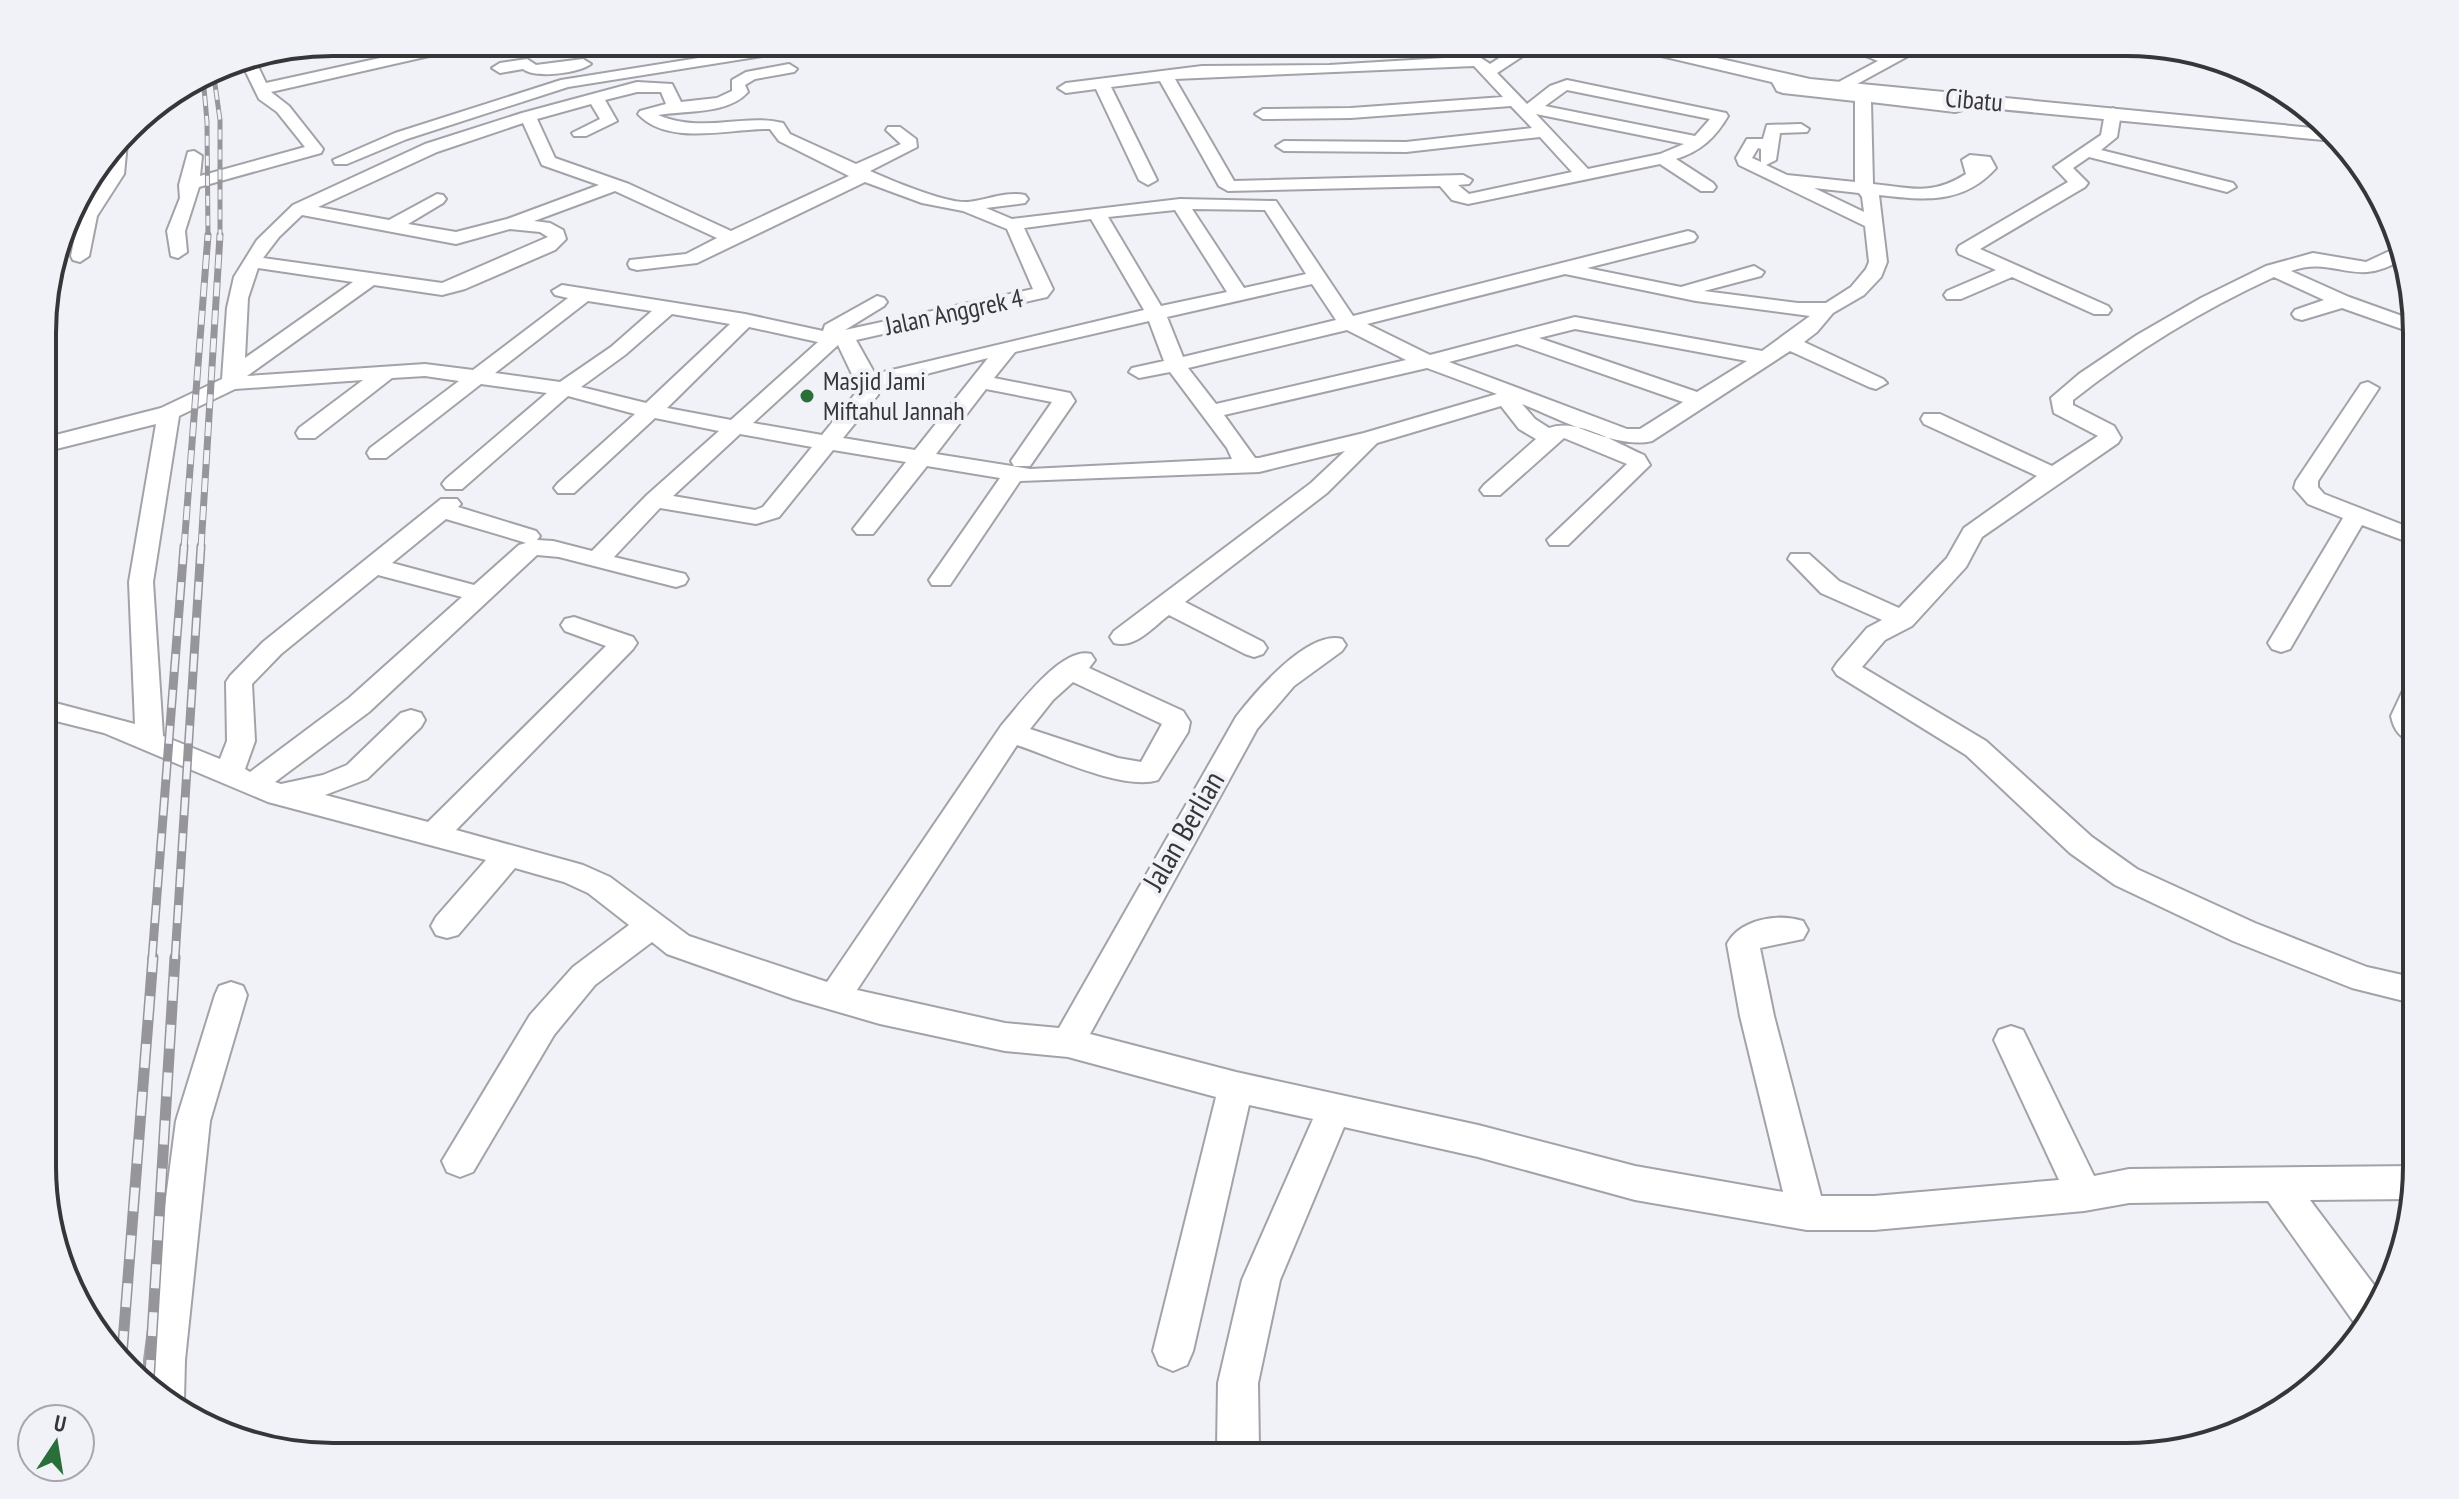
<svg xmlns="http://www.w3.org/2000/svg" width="2459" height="1499" font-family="'PT Sans Narrow',sans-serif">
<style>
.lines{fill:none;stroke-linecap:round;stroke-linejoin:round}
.minor-casing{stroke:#a2a3a9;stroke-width:4}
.tertiary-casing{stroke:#a2a3a9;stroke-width:4}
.minor{fill:#fff;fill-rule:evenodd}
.tertiary{fill:#fff;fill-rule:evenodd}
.rail-far3-casing{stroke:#95959a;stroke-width:5}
.rail-far2-casing{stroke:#95959a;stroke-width:7}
.rail-far1-casing{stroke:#95959a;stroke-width:9}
.rail-casing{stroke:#95959a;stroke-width:11}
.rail-far3{stroke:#f1f1f8;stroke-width:3;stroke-dasharray:10;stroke-linecap:butt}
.rail-far2{stroke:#f1f1f8;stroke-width:5;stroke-dasharray:14;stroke-linecap:butt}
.rail-far1{stroke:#f1f1f8;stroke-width:6;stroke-dasharray:18;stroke-linecap:butt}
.rail{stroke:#f1f1f8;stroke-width:8;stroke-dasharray:24;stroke-linecap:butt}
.poi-dot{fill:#2a6e39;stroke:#f1f1f8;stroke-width:3}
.labels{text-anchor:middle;stroke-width:8;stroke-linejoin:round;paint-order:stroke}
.far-street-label{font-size:26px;fill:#363639;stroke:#f1f1f8}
.far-poi-label{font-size:26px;fill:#363639;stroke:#f1f1f8;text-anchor:start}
.street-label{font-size:30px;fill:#363639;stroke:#f1f1f8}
.rim{fill:none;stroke:#363639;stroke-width:4}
</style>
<rect width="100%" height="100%" fill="#f1f1f8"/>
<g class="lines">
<defs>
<path id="minor" d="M333,42h14l-7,4 -84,16 10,21 187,-41h27l-7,4 -202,46 18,14 34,43 -2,4 -122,34 -14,44 2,21 -9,6 -7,-2 -4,-25 13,-33 -1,-13 9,-33 6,-1 8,5 -2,20 105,-29 -28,-35 -18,-13 -17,-35 -5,-3z
M690,42h21c-12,10 -47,17 -59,8l7,-4z
M798,42h14l2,3 -7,4 -239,38 -161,52 -60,25h-12l-2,-4 62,-27 166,-53z
M1524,42l34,4 9,-4h19l-26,13 -28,-5 -35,23 30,31 23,-18 17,-6 159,33 2,3c-13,22 -27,35 -52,43l37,24 3,4 -3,4h-12l-41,-27 -192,40 -16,-4 -12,-14 -212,5 -9,-5 -59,-105 -49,6 46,93 -9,5 -9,-5 -43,-91 -30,4 -8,-5 8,-5 136,-17 127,-1 149,-9 12,8zM1474,66l29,31 -152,11 -88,1 -8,5 8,5 88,-1 160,-12 21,22 -126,14 -122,-1 -8,5 8,5 122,1 134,-15 32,35 -103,22 -11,-9 11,-1 3,-4 -9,-5 -229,6 -59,-102zM1567,90l143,29 -15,17 -150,-30zM1536,114l148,30 -24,10 -72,15z
M1831,42h23l35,13 19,-13h14l-1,7 -75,41 109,12 24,-6 8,5 -2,3 -30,8 -84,-10 2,82c39,4 58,12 93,-10l-4,-14 8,-5 20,2 6,11c-33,37 -73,32 -117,27l8,67 -6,15 -17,18 -31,18 -16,19 -13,10 79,37 4,4 -11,6 -7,-2 -79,-36 -138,90c-36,9 -96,-24 -130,-37l13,15 14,9c28,-11 69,16 95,27l6,10 -82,80h-18l-3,-5 80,-76 -63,-26 -64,57h-16l-4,-5 4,-5 52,-46 -17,-10 -18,-23 -124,37 -50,50 -142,109 78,40 4,6 -4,6 -9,3 -9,-3 -76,-39c-16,12 -34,34 -55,28l-4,-6 4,-6 197,-148 34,-32 -86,21 -239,9 -70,104h-18l-3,-5 71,-102 -73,-12 -54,68h-16l-4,-5 53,-67 -73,-12 -54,67 -23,7 -96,-16 -46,49 71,17 3,5 -3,5 -9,3 -117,-30 -22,-2 -168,157 -94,70 6,2 42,-9 24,-10 54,-52 10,-3 10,3 4,7 -4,7 -54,52 -42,16 103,27 178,-176 -41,-15 -4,-6 4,-6 9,-2 59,20 4,6 -4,6 -177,181 127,35 27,12 79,59 138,46 174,-256c18,-21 61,-80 90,-72l4,6 -6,8 94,43 7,11 -2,10 -30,48c-35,11 -105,-23 -141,-35l-160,245 148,33 54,5 177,-311c19,-25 72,-87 106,-78l4,6 -4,6 -48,35 -37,43 -167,305 146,38 242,53 157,41 148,26 -43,-176 -13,-72c13,-25 51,-31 76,-23l5,9 -5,9 -43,9 14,68 47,180h53l185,-16 -65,-140 5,-10 12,-4 12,4 71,146 35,-7 287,-3v18l-4,15 -102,1 70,93 -16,38 -6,-3 -90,-127 -139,2 -45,8 -210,19h-67l-172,-30 -157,-43 -134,-30 -64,153 -22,103 1,66 -4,8h-34l-4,-8 1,-66 24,-103 71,-161 -64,-14 -56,246 -6,14 -14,6 -14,-6 -6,-14 63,-254 -148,-40 -63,-6 -125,-27 -86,-25 -127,-45 -15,-12 -57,43 -41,50 -81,137 -13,5 -13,-5 -5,-11 88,-146 43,-48 56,-42 -41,-32 -24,-11 -49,-14 -57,67 -11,3 -11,-3 -5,-9 5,-9 50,-57 -218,-58 -164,-69 -60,-15v-18l91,24 -6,-142 27,-158 -112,28v-14l117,-30 61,-29 5,-71 7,-31 23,-37 36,-35 132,-61 97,-31 115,-31 35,2 9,18 36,-4 15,-7v-11l14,-8 43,-8 8,5 -3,3 -39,7 -10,6 3,7c-21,23 -61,18 -90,23 45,19 85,-2 125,8l7,11 66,30 45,-20 -15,-14 2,-3h12l16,12 1,8 -47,24c20,9 77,33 98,31 19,-2 38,-11 57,-7l3,4 -3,4 -39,5 26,11 168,-20 96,2 77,115 335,-85 6,2 3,4 -3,4 -107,27 94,19 73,-21 10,6 -3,4 -57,15 94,12h28l25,-16 15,-18 3,-7 -4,-36 -126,-61 -3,-7 11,-19h16l4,-14 34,-1 8,5 -2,3 -27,1 -4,27 -10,5 21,10 68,7v-81l-72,-8 -6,-2 -6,-11 8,-5 5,2 5,7 43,5 1,-4 45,-24zM637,92h24l5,12 -26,7 -2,3c30,33 94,14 132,15l9,12 70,35 -118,55 -102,-47 -74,-26 -18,-39 54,-15 9,15 -28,14 2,3h12l31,-15 -12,-21zM523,123l19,42 57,20 -92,34 -51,13 -48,-8 35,-21 3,-4 -3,-4 -6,-1 -48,26 -71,-13 119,-55zM1758,148l3,1v13l-9,-4zM865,182l57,21 41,8 44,18 26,60 -188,41 39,-24 3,-4 -3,-4 -7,-2 -52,29 -2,6 -78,-17 -183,-29 -10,6 3,4 13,3 -95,72 -48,-6 -178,12 127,-91 68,10 23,-6 90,-39 11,-11 -3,-9 -13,-7 -16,-2 81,-30 102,47 -31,16 -56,6 -2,4 2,4 7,2 60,-7zM1814,188l45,5 3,4 2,15zM1192,209l73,1 41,64 -62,14zM1175,210l52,82 -66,14 -53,-89zM302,215l154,29 54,-15 30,3 8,5 -106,46 -179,-25 16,-21zM1091,219l53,91 -269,64 -19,-34 191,-43 6,-8 -29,-61zM258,268l95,14 -108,76 3,-60zM1565,274l131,27 114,15 -48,35 -187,-34 -145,38 -63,-31zM1312,284l24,36 -153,37 -16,-40zM588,301l64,10 -41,36 -51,35 -65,-9zM672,314l58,10 -84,79 -65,-16 44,-32zM1149,321l15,40 -32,7 -3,4 10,6 31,-6 57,76 5,11 -202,10 -94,-15 50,-65 66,13 -41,59 3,5h16l45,-65 -5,-8 -76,-15 21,-26zM749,327l69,15 -87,78 -64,-12zM1575,329l172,32 -50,31 -158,-54zM1347,330l59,30 -190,44 -28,-36zM1517,344l166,58 -43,27h-13l-178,-67zM838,345l21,44 -37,46 -69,-12zM988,358l-73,92 -72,-12 35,-43 2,-9zM1427,368l70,26 -133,39 -105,25h-4l-31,-43zM425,376l34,5 -89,67 -3,5 3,5h16l95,-74 66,9 -101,86 -4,5 4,5h16l106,-93 67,18 -77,69 -4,5 4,5h16l81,-75 64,13 -72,64 -55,56 -39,-10 -16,-1 3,-4 -4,-5 -78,-24 3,-3 -4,-5h-16l-178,143 -33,34 -4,6 1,59 -7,18 -57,-23 -10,-154 26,-166 56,-27 128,-9 -64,48 -3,5 3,5h16l77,-60zM740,434l72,13 -49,60 -8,3 -82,-14zM446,519l74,22 6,2 -7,2 -45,40 -82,-22zM378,575l84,22 -113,101 -99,74 -5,-3 10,-28 -3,-57 29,-30zM1073,682l89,42 -21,38 -23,-4 -88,-29 23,-29z
M527,59l9,6 47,-6 8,5c-12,9 -56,15 -68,5l-23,4 -8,-5 8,-5z
M2113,108l8,5 -4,24 -16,13 132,33 3,4 -9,5 -138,-35 -16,11 15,15 -3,4 -105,62 128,57 3,4 -3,4h-14l-82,-37 -51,22h-14l-3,-4 3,-4 49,-21 -37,-16 -2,-4 2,-4 109,-64 -14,-15 47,-32 4,-22z
M122,139l5,4 -3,31 -27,42 -8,40 -9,6 -7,-2 -2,-4 8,-40 27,-42 3,-18z
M2396,248l4,12c-45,29 -66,-5 -109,11l58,26 67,24v13l-74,-26 -40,12 -7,-2 -3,-4 3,-4 29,-10 -50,-23c-72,33 -139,74 -201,123v5l41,21 7,12 -3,5 -136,94 -16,30 -54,59 -27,14 -23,27 124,74 106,96 45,32 118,54 112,44 49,11v26l-64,-16 -119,-47 -118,-56 -45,-32 -104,-98 -129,-80 -4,-6 4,-6 30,-35 15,-8 -61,-27 -33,-34 3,-5h18l30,27 60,27 48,-50 17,-30 73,-52 -113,-52 -3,-5 3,-5h16l112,52 46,-30 -44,-23 -3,-15 28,-24 58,-39 64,-37 65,-32 47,-13 53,9z
M2368,382l11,6 -61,93v6l6,7 92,36v15l-54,-20 -72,124 -9,3 -9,-3 -4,-6 75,-125 -35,-14 -14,-16 2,-7 65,-97z
M2416,681v63c-15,-5 -22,-13 -25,-28l15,-32z
M231,982l12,4 4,9 -37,126 -25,239 -1,39 -5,12 -7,-3 -27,-29v-19l31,-239 39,-126 4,-9z"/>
<path id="tertiary" d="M1614,42h32l164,37 513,50 11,12 -524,-50 -187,-44z"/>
</defs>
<use href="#minor" class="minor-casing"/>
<use href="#tertiary" class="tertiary-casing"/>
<use href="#minor" class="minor"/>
<use href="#tertiary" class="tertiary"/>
<defs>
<path id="rail-far3" d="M213,70l7,50v117
M203,76l4,46 1,115
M63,237l6,-21"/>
<path id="rail-far2" d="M44,299l19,-64
M184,548l24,-313
M201,548l19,-313"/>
<path id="rail-far1" d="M152,959l32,-413
M175,959l26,-413"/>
<path id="rail" d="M122,1355l31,-398
M149,1384l26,-427"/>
</defs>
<use href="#rail-far3" class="rail-far3-casing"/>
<use href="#rail-far2" class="rail-far2-casing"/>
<use href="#rail-far1" class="rail-far1-casing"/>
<use href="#rail" class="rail-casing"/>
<use href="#rail-far3" class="rail-far3"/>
<use href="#rail-far2" class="rail-far2"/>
<use href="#rail-far1" class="rail-far1"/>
<use href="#rail" class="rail"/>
</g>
<circle class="poi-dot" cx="807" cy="396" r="8"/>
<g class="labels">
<g class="far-street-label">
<text transform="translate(1974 100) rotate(5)" y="9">Cibatu</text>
<text transform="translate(954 312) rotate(-12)" y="9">Jalan Anggrek 4</text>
</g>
<g class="far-poi-label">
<text x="823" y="390">Masjid Jami<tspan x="823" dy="30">Miftahul Jannah</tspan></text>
</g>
<g class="street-label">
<text transform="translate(1184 831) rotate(-60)" y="10">Jalan Berlian</text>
</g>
</g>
<path d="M0 0H2459V1499H0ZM333 56H2126A277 277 0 0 1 2403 333V1166A277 277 0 0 1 2126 1443H333A277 277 0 0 1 56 1166V333A277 277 0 0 1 333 56Z" fill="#f1f1f8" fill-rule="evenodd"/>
<path class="rim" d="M333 56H2126A277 277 0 0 1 2403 333V1166A277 277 0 0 1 2126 1443H333A277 277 0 0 1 56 1166V333A277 277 0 0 1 333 56Z"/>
<g transform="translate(56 1443) rotate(12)"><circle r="38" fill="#f1f1f8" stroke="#a6a6ac" stroke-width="2"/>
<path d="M0-6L14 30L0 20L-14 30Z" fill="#2a6e39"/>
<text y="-12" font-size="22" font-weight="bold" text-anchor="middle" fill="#363639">U</text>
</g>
</svg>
